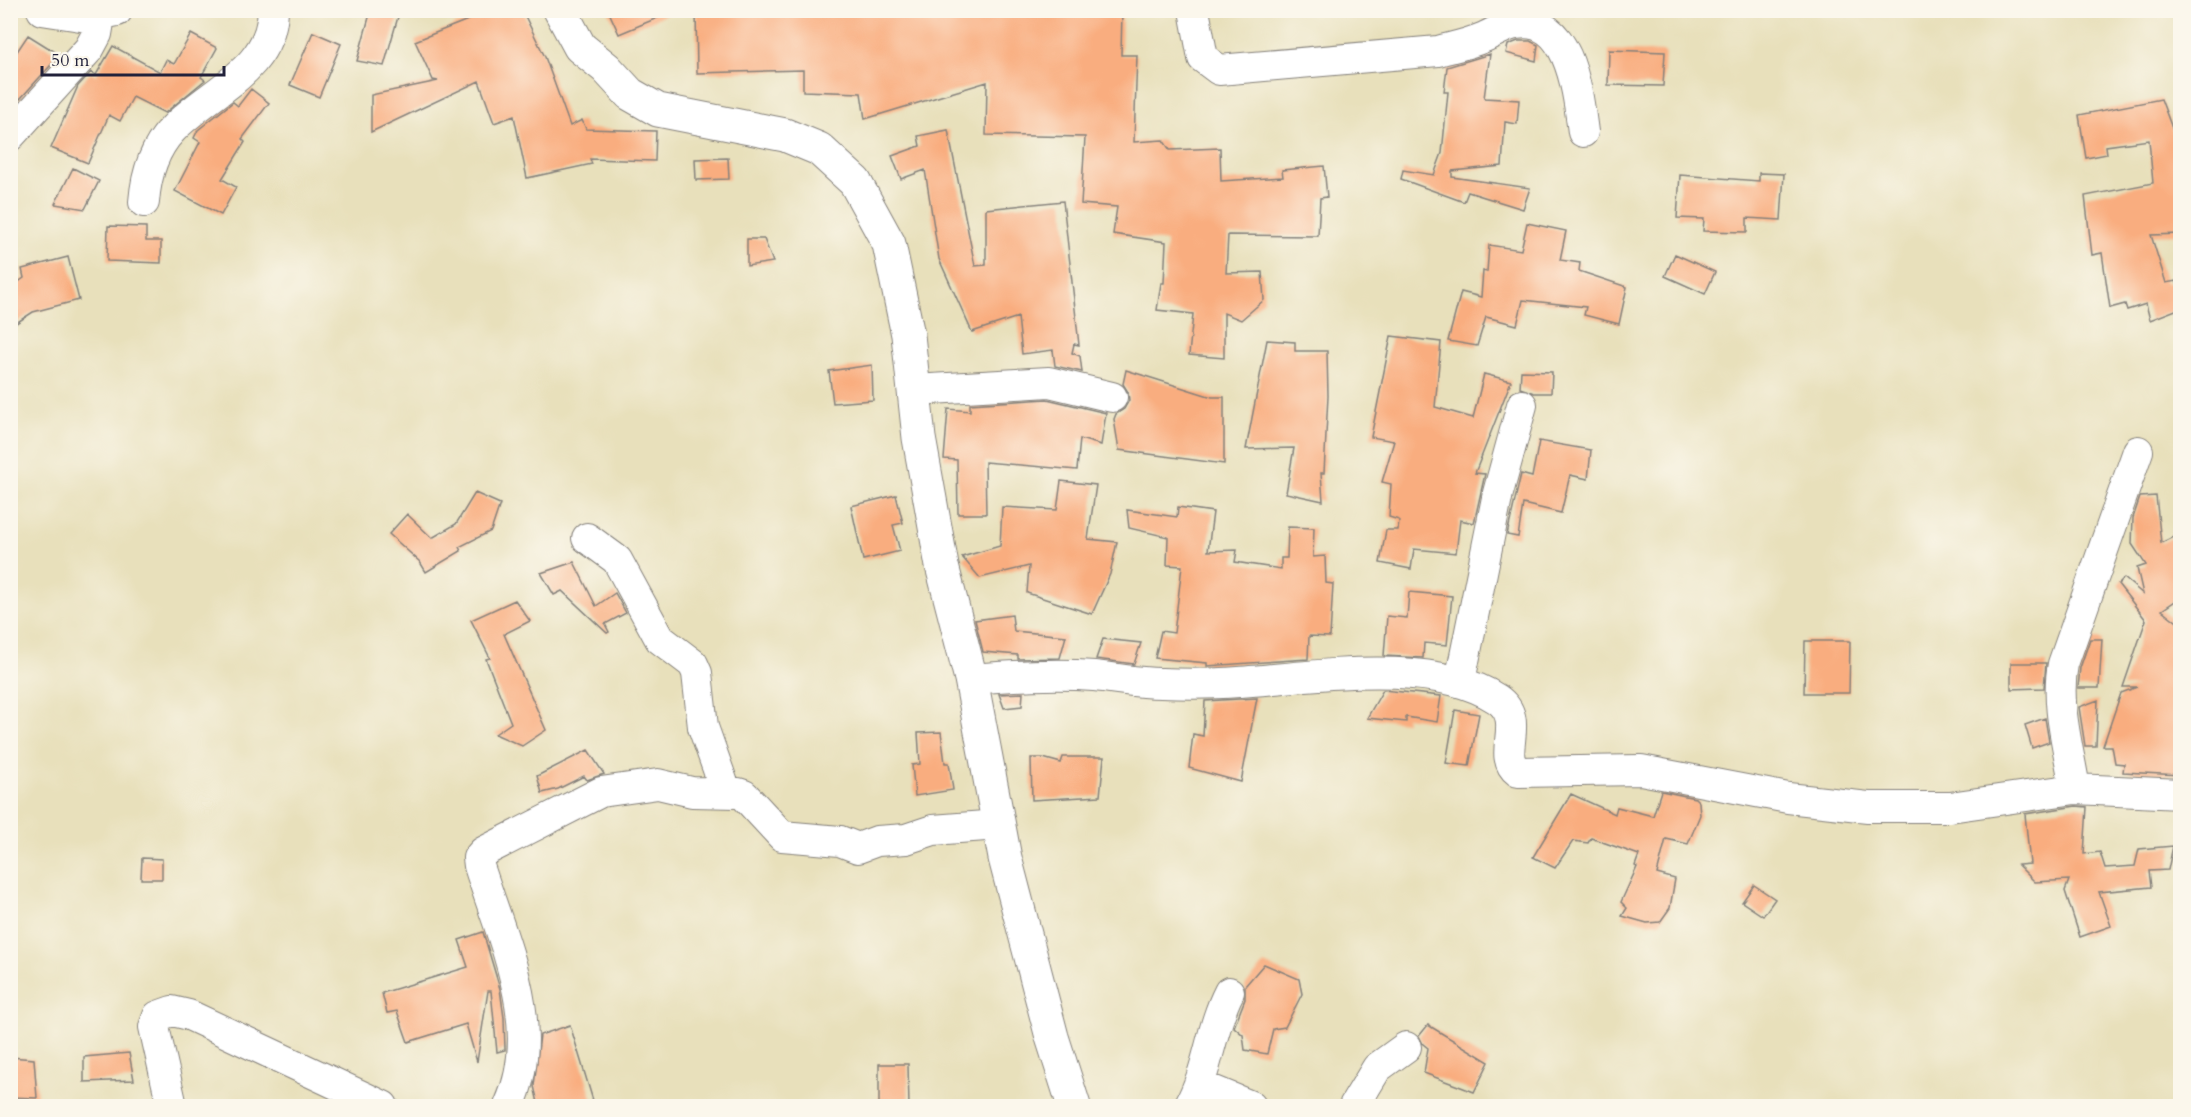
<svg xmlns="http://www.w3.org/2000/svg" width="2191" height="1117" font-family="Cardo,serif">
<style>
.building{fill:#f9ad7f}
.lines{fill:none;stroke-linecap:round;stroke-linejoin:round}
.minor-casing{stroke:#85817b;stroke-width:32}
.major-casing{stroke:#85817b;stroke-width:35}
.minor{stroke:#fff;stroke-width:30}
.major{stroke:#fff;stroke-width:33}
</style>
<rect width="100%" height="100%" fill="#fbf7ec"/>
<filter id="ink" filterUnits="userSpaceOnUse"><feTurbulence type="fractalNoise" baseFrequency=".0167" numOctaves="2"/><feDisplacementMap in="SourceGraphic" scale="12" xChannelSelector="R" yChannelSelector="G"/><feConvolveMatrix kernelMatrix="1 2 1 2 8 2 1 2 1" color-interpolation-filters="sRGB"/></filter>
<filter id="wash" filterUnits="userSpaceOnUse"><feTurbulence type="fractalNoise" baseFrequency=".008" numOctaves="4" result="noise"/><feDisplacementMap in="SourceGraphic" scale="24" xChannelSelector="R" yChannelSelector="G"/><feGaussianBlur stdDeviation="1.35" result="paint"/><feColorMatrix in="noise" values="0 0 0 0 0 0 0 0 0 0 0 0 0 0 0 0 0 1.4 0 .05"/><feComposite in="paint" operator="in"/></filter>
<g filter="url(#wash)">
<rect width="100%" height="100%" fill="#e8e0bb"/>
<g id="blocks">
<path class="building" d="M371,10h29l-16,56 -27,-5z
M493,10h29l23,47 25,69 12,-6 4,9 70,2 -1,30 -65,-2 2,5 -65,14 -13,-62 -20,7 -15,-42 -108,51v-37l67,-14 -5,-1 -18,-39z
M608,10h66v1l-55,23z
M696,10h119l1,6 86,-6h220l-1,45h16l-3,87 29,-2 7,10 50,-2 1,33 62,-4 -1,-7 42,-4 3,31 -7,1 -2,38 -90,-1 -2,38 36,-1 2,28 -23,20 -17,-7v45l-35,-3 4,-41 -36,-4 4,-27h3l2,-41 -53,-8 4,-27 -36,-3 4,-67 -99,-2 1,-53 -122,37 -4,-26 -58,-2v-21l-106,3z
M313,32l28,12 -22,53 -29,-12z
M191,34l26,14 -16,29 4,3 -40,33 -32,-16 -13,24 -11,-6 -21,48 -37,-15 27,-62 13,-14 5,3 17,-29 47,26 6,-12 8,4z
M28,35l32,20 -40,44 -10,-6v-31z
M1518,41h12l8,4 -2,16 -30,-8 2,-8z
M1609,50l56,2 -2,34 -55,-1z
M1490,54l-6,44 35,2 -2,24 -12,-2 -3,44 -50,5v6l78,11 -7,21 -55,-17 -4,10 -63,-23 2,-9 31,5 8,-22 6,-61h-4l3,-25z
M251,89l18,14 -27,36 3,3 -23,37 14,8 -15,28 -46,-24 25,-49 -6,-4 4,-8 35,-28 5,4z
M2161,99l20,53v82l-30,1 15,48 10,-2 5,10v17l-31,12 -4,-16 -19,6 -2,-6 -15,4 -8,-55 -10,2 -7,-59 68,-13 -4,-43 -43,6 1,8 -21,4 -7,-43z
M948,130l27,136 11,-1v-56l77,-8 16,144 -5,-1 -2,9 8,3 2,16 -27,-6 -2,-16 -31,4 -4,-37 -46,15 -33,-73 -14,-89 -24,9 -9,-23 28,-10 -2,-10z
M728,158l1,21 -33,1 -1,-21z
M73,168l26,13 -14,28 -30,-5z
M1759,173l25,1 -3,46 -34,-2v14l-44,-1 1,-12 -27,-1 3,-43 79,6z
M1527,223l39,8 -6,29 20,3 -1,8 48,16 -8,37 -35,-9 2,-8 -63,-7 -6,25 -31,-8 -9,29 -29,-5 13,-49 20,5 2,-26 4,1 2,-27 32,5z
M108,226l38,1v14h15v22l-54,-2z
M747,239h17l9,23 -26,4z
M1675,254l40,18 -10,22 -40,-18z
M68,257l11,43 -46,12 -23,15v-39l14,-10 -2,-9z
M1391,336l50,6 -6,65 38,11 11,-44 27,7 -36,92 10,1 -11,49 -14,-3 -4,33 -42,-4 -3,20 -31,-6 6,-33h12l1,-10 -10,-3 2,-33 -9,-2 12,-41 -23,-4z
M1267,340l28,2v9h32l1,45 -4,77h-3l2,28 -37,-8 8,-45 -48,1z
M872,365l1,35 -40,3 -4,-32z
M1126,370l86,27h12v67l-105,-14 -5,-31 2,-5 8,-5 5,-9 -1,-8 -5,-8z
M1521,371l31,1 -1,21h-17l-14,-5z
M1047,399l59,14 -5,32 -21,-6 -3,31 -92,-8 1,52h-28l-1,-54 -13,-1 4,-50 22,2v-7z
M1539,441l52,9 -3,29 -18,-4 -9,38 -38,-9 -5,33 -11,-2 14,-61 11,3z
M1061,481l35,4 -8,54 29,3 -7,32 -18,40 -65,-21 2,-27 -49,12 -18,-21 38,-11 2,-39 55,3z
M475,493l25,11 -9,27 -32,16 2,4 -35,21 -6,-10 -31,-28 18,-20 25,24 24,-14z
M896,495l7,28 -10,2 7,26 -37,9 -12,-54z
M2156,496l5,47 20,-10v64l-19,13 19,15v150l-58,-3 1,-8 -9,-1 -3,-17h-9l18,-53 16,-6h-14l23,-67 -28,-36 6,-6 19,16 -6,-26 9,-3 -14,-21 1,-26 7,-21z
M1178,507l35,5 -5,39 29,-1 -2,12 46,7v-11h6l1,-31 26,1 -1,29 12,-1 1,27 7,1 -3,53 -21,-1 -1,23 -101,7v-3l-52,-5 6,-27 13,2 8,-67 -15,-1 1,-28 -39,-9 -2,-18 50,7z
M574,562l22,44 19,-13 11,20 -21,11 4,8 -2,1 -45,-42 -8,4 -13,-22z
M1409,592l43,4 -5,49 -23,-2 -1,15 -39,-2 3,-40 20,2z
M515,600l15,21 -26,13 42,96 -24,16 -27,-12 16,-11 -25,-64 4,-1 -19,-38z
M1012,615l2,16 52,5 -6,22 -42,1v-4l-35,-3 -8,-32z
M1103,639l38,4 -7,21 -38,-5z
M2090,639h12l-3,49h-21l2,-20z
M1805,641h45l-1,52h-45z
M2011,663h35l-2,25 -33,1z
M1383,690l58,6 -4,26 -31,-5v5l-39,-4z
M1023,693l-1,13 -18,2 -5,-14z
M1257,698l-16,84 -52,-14 4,-34 10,2 2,-35z
M2098,700l-2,46h-11l-6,-39z
M1455,710l24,4 -10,52 -23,-3z
M2045,718l4,24 -17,6 -7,-23z
M941,732l4,31h4l4,27 -38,6 -3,-31 8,-1 -2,-31z
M588,750l16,24 -17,6 -3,-4 -26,13 -16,4 -5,-17z
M1063,757h41l-4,39 -68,4 -1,-42h12l18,5z
M1661,791l34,7 4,4 1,13 -12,29 -22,-5 -9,35 18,5 -5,29 -10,14 -13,1 -25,-7 5,-8 -6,-6 16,-35 -2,-1 4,-11 -48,-17 -3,5 -15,-2 -18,27 -22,-11 38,-63 44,20 2,-7 36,9z
M2076,806l11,1 -3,47 16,-2 5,16 30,-2 4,-17 34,-3 -5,24 -19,1 2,16 -52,5 12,34 -31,11 -15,-46 4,-11 -34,2 -17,-17 12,-1 -5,-50z
M142,858l20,1v20h-21z
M1754,885l21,14 -12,17 -21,-14z
M483,932l17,57 4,29 1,32 -8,2 -6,-61h-3l-11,71 -11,-38 -58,18 -11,-31 -10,2 -5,-20 86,-26 -9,-27z
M1264,964l35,15 3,15 -17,33 -12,2 -6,25 -22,-4 -2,-15 -9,-8 11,-28v-13z
M570,1025l25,82h-56l-5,-21 6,-51z
M1428,1025l61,37 -15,30 -50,-19 4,-25 -5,-4 -4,-8z
M129,1053l5,27 -50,2v-25z
M10,1057l24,2 3,39 -27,-1z
M879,1064h29l1,43h-30z"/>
</g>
</g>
<g filter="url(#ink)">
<use href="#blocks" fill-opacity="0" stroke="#85817b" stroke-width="1.5"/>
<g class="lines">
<defs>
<path id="minor" d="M42,10l45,7 30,-6
M1194,10l9,48 16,12 219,-19c15,-4 30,-7 44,-13 12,-5 22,-12 34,-14 55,-10 62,72 67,108
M10,136l79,-87 8,-15 3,-17
M144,202c2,-26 10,-53 28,-72 36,-39 99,-58 101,-120
M914,390l135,-8 63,15
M587,538l30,22 43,79 33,25 4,9 6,54 23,65
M971,679c41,-3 82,-6 123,-3 22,2 44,7 67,7 26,1 52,1 78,-1 74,-5 193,-26 258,17 31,21 -2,56 21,73l123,-2 147,28 80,9h82l125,-18 105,5
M1460,681l38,-188 24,-88
M2075,789c-6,-40 -20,-84 -12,-125l75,-213
M1200,1085l51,21
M172,1106l-18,-79 4,-11 14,-5 17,4 194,91
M509,1106c36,-78 -6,-164 -30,-240l-1,-8 5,-6 118,-60 57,-8 34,8 46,1 6,2 38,41 58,5 18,7 19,-7 29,-2 27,-9 65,-5
M1189,1106c20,-36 21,-77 40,-114
M1354,1106l23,-38 29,-21"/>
<path id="major" d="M560,10l20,37 26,21 24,26 28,16 127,25 34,14 36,33 34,62 19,91 11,103 23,128 29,113 34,179 47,179 22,69"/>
</defs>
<use href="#minor" class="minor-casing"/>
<use href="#major" class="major-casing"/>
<use href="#minor" class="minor"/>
<use href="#major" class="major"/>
</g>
</g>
<rect width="2191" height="1117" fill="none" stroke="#fbf7ec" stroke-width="36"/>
<path d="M42 66v9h182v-9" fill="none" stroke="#22223b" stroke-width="3"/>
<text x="51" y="66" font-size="18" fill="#22223b" stroke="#fbf7ec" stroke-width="4.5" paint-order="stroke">50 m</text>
</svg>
